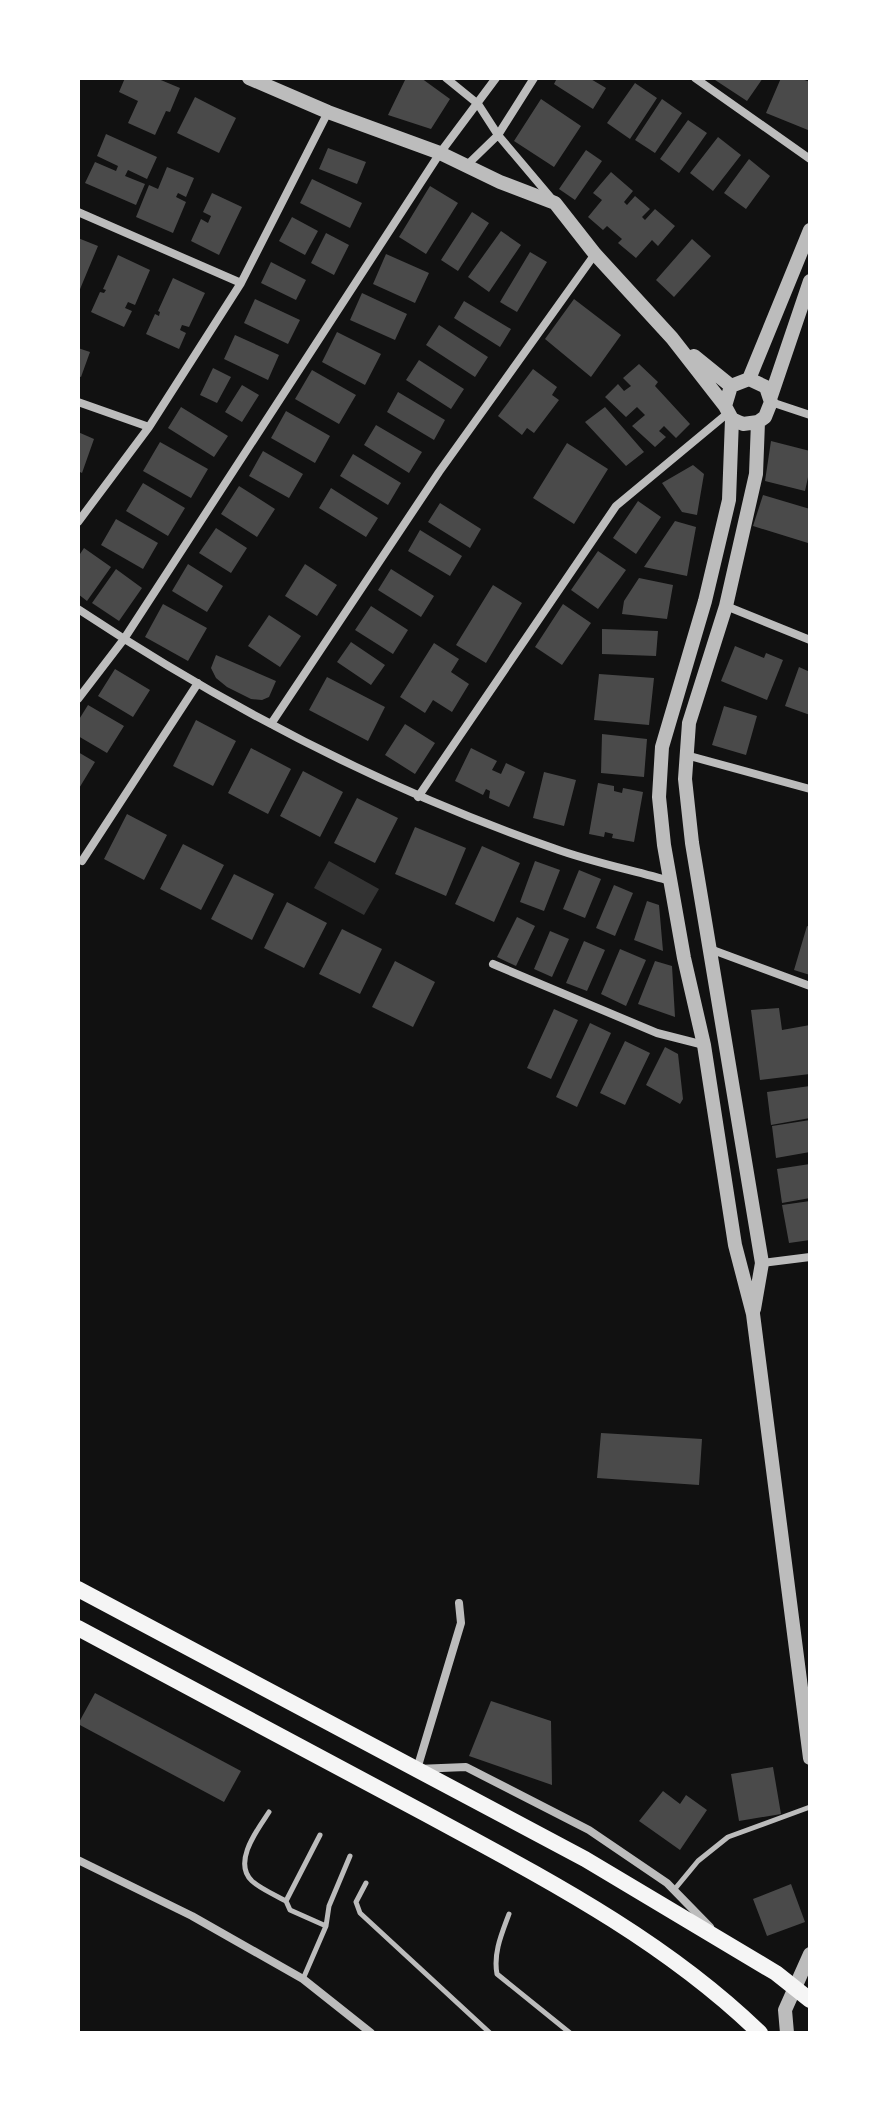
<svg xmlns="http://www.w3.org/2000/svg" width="888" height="2111" font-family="'Titillium Web',sans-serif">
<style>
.water{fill:#333}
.building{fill:#4a4a4a}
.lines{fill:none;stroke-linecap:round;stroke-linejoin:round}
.service{stroke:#bcbcbc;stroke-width:5}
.minor{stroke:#bcbcbc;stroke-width:8}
.tertiary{stroke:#bcbcbc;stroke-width:14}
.primary{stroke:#f5f5f5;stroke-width:16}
</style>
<rect width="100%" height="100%" fill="#111"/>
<path class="water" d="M329,861l50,28 -15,26 -50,-27z"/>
<path class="building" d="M125,78h31l24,10 -10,24 -4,-1 -11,24 -27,-12 10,-22 -19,-9z
M406,78h15l29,21 -19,30 -43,-14z
M557,78h32l17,10 -13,21 -39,-25z
M712,78h51l-16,23z
M781,78h18l11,4v42l-2,6 -42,-17z
M635,83l22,15 -27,41 -23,-16z
M195,97l41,21 -17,35 -42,-20z
M541,99l40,27 -27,41 -40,-26z
M662,99l20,14 -27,40 -20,-13z
M688,120l19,13 -28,40 -19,-14z
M106,134l51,23 -10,22 -19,-9 -3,6 20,8 -9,21 -51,-22 10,-21 21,9 2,-5 -21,-10z
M718,137l23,18 -28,36 -23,-18z
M328,148l38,14 -9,22 -38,-15z
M586,150l16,11 -27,39 -16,-11z
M749,159l21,17 -24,33 -22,-16z
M167,167l27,11 -8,19 -8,-4 -2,4 10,5 -13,31 -37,-16 13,-32 9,4z
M611,172l22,19 -9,11 3,3 8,-9 15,13 -8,8 3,3 10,-11 20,17 -17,20 -6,-6 -16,18 -18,-15 4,-4 -15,-13 -4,4 -15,-13 14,-17 -9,-7z
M312,179l50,24 -12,25 -50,-25z
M430,186l28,17 -32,51 -27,-17z
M212,193l30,14 -23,48 -28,-14 10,-22 7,4 3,-7 -8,-4z
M472,212l17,11 -31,48 -17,-11z
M292,217l26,14 -13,24 -26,-14z
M501,231l20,14 -32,47 -21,-15z
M326,233l23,12 -15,30 -23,-12z
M78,238l20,8 -20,48z
M692,239l19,17 -37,41 -18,-17z
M530,252l17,10 -30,50 -17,-10z
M386,254l43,19 -14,30 -42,-19z
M118,255l32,15 -15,35 -7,-3 -3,6 7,3 -8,16 -33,-15 9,-20 4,1 2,-3 -3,-1z
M271,262l35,18 -10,20 -35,-17z
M173,278l32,15 -16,34 -7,-2 -2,5 6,3 -7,16 -33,-15 9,-20 4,2 1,-4 -2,-1z
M362,293l45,21 -12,26 -45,-20z
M255,299l45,21 -12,24 -44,-21z
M574,299l47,36 -30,42 -46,-38z
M464,301l47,28 -11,18 -46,-29z
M439,325l49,32 -13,20 -49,-32z
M337,332l44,22 -16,31 -43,-23z
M235,335l44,20 -11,25 -44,-21z
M78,348l12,4 -9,25 -3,-1z
M419,360l45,29 -13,20 -45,-29z
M639,364l19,18 -3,4 35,38 -14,14 -12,-12 -5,5 7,6 -11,10 -23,-21 13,-11 -8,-8 -11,10 -21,-20 13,-13 6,7 7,-5 -8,-8z
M213,368l18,9 -14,26 -17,-8z
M533,369l24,18 -5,8 7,5 -25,33 -7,-5 -5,7 -24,-19z
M312,370l44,25 -17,29 -44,-25z
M242,385l17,10 -17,27 -17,-10z
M398,392l47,28 -11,20 -47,-28z
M181,407l47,29 -14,21 -46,-29z
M605,407l39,45 -18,14 -41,-44z
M286,411l44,25 -15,27 -44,-25z
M376,425l46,27 -13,21 -45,-28z
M78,432l16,7 -12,34 -4,-2z
M771,441l39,10v17l-5,23 -40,-10z
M160,442l48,27 -17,29 -48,-27z
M567,443l41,26 -34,55 -41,-26z
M263,451l40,23 -14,24 -40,-22z
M353,454l48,29 -13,22 -48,-29z
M693,465l11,9 -7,41 -15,-3 -20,-29z
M143,483l42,25 -17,28 -42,-25z
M239,486l36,23 -18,28 -36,-23z
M331,488l47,30 -12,19 -47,-29z
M763,495l47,14 -2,34 -55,-17z
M638,501l23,16 -25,37 -23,-16z
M440,503l41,26 -11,19 -42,-26z
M116,519l42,24 -15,26 -42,-24z
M675,521l21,6 -9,49 -43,-9z
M216,528l31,20 -16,25 -32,-20z
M420,530l42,26 -12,20 -42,-25z
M84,548l27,19 -24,34 -9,-7v-37z
M598,551l28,19 -28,39 -27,-19z
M188,564l35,22 -16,26 -35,-21z
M305,564l32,21 -20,31 -32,-20z
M116,569l26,19 -23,33 -27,-18z
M391,569l43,27 -13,21 -43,-27z
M639,578l34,7 -6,34 -45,-5 2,-13z
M493,585l29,18 -36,60 -30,-18z
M163,604l44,24 -19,33 -43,-24z
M563,604l28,19 -29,42 -27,-18z
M371,606l37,24 -15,24 -38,-24z
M269,615l32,21 -21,31 -32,-21z
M602,629l56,2 -2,25 -54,-2z
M351,642l34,23 -14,20 -34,-23z
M434,643l25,16 -8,13 18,12 -17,28 -19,-12 -8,13 -25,-16z
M735,646l29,12 2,-5 17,7 -16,40 -46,-19z
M216,655l60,26 -7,16 -7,3 -11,-1 -24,-12 -11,-9 -5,-10z
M799,667l11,5v43l-25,-9z
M115,669l35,21 -17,27 -35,-21z
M599,674l55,4 -5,47 -55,-5z
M327,677l58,30 -17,34 -59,-31z
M88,705l36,21 -17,27 -29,-17v-15z
M724,706l33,10 -11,39 -34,-10z
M196,720l40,21 -23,45 -40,-20z
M405,724l30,19 -20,31 -30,-19z
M602,734l45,5 -3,38 -43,-4z
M251,748l40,21 -23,45 -40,-21z
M471,748l26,13 -5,9 9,4 5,-11 19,9 -16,35 -20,-9 1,-7 -4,-2 -3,6 -28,-14z
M78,752l17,10 -17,28z
M303,771l40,21 -23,45 -40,-21z
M544,772l32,8 -12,46 -31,-8z
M598,783l16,3v5l8,2 1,-5 20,4 -9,50 -22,-4 1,-4 -8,-2 -1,5 -15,-3z
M357,798l41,20 -23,45 -41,-20z
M127,814l40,21 -23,45 -40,-21z
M415,827l51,21 -20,48 -51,-22z
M183,844l41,21 -23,45 -41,-21z
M482,846l38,17 -26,59 -39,-18z
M535,861l25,9 -16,41 -24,-9z
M579,870l22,9 -16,39 -22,-9z
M234,874l40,20 -22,46 -41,-21z
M614,885l19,8 -18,43 -19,-8z
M647,901l12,4 4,46 -29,-11z
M287,902l40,21 -23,45 -40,-20z
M517,917l18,9 -19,40 -19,-9z
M807,926l3,1v48l-16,-5z
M342,929l40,20 -22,45 -41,-20z
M550,931l19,8 -17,38 -18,-8z
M584,941l21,9 -18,41 -21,-8z
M620,949l26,11 -20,46 -25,-12z
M395,961l40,21 -22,45 -41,-20z
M655,961l17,5 3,51 -37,-13z
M779,1008l3,22 28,-5v49l-50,6 -9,-70z
M554,1009l24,11 -27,59 -24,-11z
M590,1023l21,10 -34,74 -21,-10z
M625,1041l25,12 -25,52 -25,-12z
M665,1047l13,7 5,45 -3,5 -34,-19z
M810,1086v32l-39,7 -4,-33z
M810,1120v32l-34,6 -4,-32z
M810,1164v34l-28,5 -5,-34z
M810,1201v39l-21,3 -7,-38z
M601,1433l101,6 -3,46 -102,-7z
M95,1693l146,78 -17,31 -146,-78z
M491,1701l60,20 1,64 -83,-29z
M773,1767l8,47 -42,7 -8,-47z
M663,1791l17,13 6,-9 21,15 -27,40 -41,-29z
M791,1884l14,38 -38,14 -14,-37z"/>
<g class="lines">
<path class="service" d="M269,1812c-11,17 -37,50 -17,69 9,8 23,14 34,20
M320,1835l-34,66 4,9 36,16
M366,1883l-10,19 4,11 130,120
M674,1890l24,-29 30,-24 82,-30
M509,1914c-7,19 -16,39 -12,60l73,59
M303,1979l23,-53 3,-20 21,-50"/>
<path class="minor" d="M446,78l32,26 20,31 54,64
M695,78l115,81
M466,166l32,-31 36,-57
M78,212l163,71
M78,402l71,25
M771,402l39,13
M78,522l71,-95 92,-144 87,-171
M726,606l84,34
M78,609c148,98 308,181 475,239 38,14 79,22 117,33
M78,699l46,-60 316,-486 56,-75
M271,724l168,-252 156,-218
M686,755l124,34
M418,797l198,-291 112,-93
M82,861l116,-178
M710,949l100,37
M493,964l164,69 47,12
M762,1263l48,-6
M459,1603l2,20 -44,146 49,-2 123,63 78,53 43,44
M78,1860l114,56 111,63 68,54"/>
<path class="tertiary" d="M249,78l79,34 112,41 60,29 55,21 40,51 77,84 53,68 7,13 11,5 15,-2 7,-5 6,-15 -5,-15 -17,-8 -18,7 -6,20
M694,356l37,30
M749,379l61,-149
M770,399l40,-118
M732,419l-3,81 -24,101 -43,146 -3,50 5,48 20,113 20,87 31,200 18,69 57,444
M754,1309l8,-46 -70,-420 -7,-64 4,-56 37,-117 30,-132 2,-52
M787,2033l-2,-23 25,-56"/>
<path class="primary" d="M78,1589l507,270 191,114 34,27
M78,1628c116,62 232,124 348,186 118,64 237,125 334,219"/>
</g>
<rect width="888" height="2111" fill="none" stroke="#ffffff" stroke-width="160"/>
</svg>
